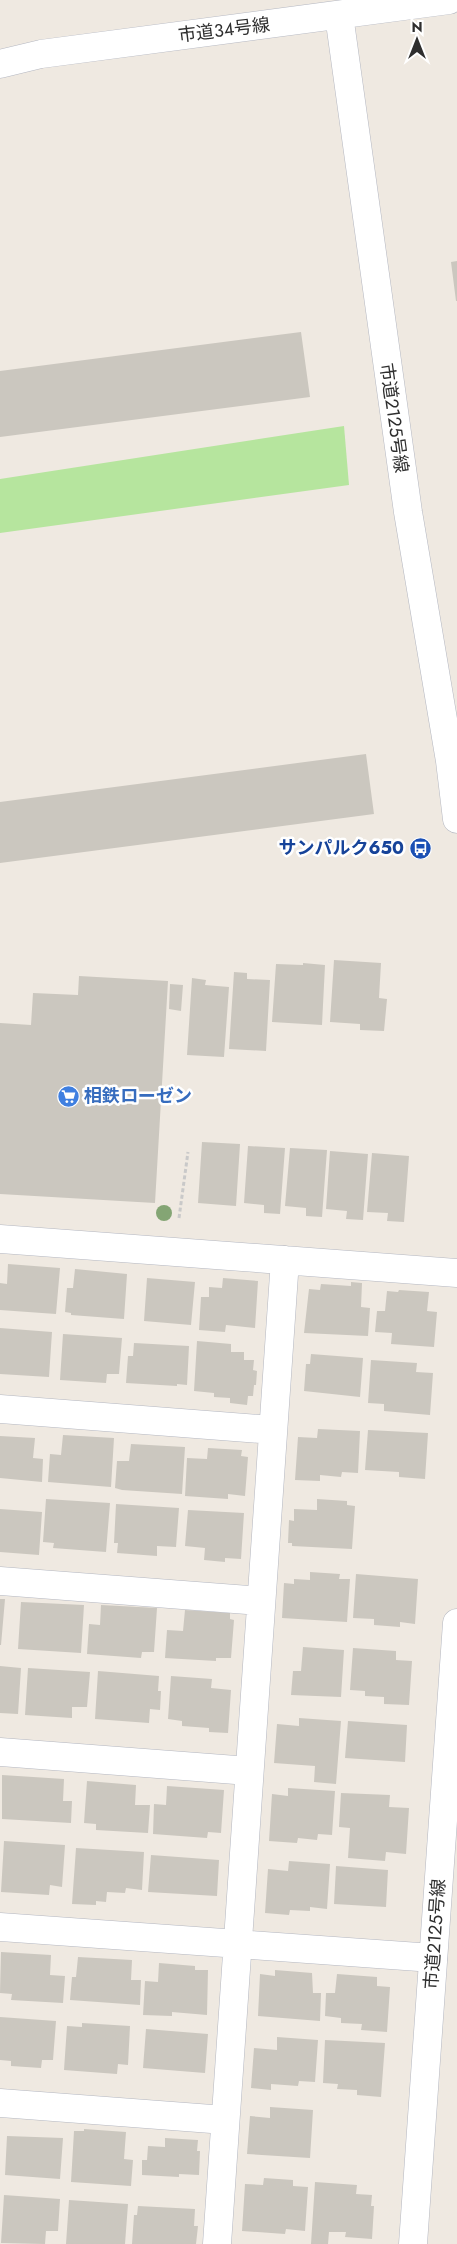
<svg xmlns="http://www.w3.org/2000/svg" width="457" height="2244" font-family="Jost,'Noto Sans JP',sans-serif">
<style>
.green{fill:#b6e59e}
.building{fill:#cbc7bf}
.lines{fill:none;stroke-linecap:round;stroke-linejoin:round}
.minor-casing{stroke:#b4b7c1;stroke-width:29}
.tertiary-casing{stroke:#b4b7c1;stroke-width:29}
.path{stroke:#c9c9c9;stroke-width:3;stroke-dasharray:4 2.5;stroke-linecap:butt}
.minor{stroke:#fff;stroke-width:28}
.tertiary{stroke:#fff;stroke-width:28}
.tree{fill:#84a574}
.labels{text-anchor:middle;stroke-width:5;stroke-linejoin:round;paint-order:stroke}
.street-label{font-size:18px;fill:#2e2e2e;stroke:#fff}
.transit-label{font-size:18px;font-weight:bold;fill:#164399;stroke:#fff;text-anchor:end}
.shop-label{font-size:18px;font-weight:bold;fill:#366cbe;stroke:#fff;text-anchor:start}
</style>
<rect width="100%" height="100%" fill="#efe9e1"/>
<path class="green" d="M344,426l5,59 -349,48v-54z"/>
<path class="building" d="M457,261v40h-1l-5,-39z
M301,332l9,65 -310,40v-66z
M366,754l8,60 -374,49v-61z
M334,960l47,3 -2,35 8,1 -3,32 -24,-1v-6l-30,-2z
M303,963l22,2 -3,60 -50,-3 4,-58 27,1z
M234,972l13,1v6l23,1 -4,71 -37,-2z
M79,976l89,5 -13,222 -155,-9v-171l31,2 2,-32 45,2z
M192,978l14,2 -1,5 24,2 -5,70 -37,-2z
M170,984l13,1 -2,26 -12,-2z
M202,1142l38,2 -4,62 -38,-3z
M248,1146l37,2 -5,66 -16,-1v-8l-20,-2z
M290,1148l37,2 -5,67 -16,-1v-8l-21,-2z
M330,1151l38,3 -5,66 -17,-1 1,-8 -21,-2z
M372,1153l37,3 -5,66 -17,-1 1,-8 -21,-1z
M8,1264l52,4 -4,46 -56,-4v-27l7,1z
M75,1269l52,5 -3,45 -53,-4v-2l-6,-1 2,-24h6z
M147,1278l48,4 -4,43 -47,-4z
M223,1278l35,3 -3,47 -29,-3 -1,7 -26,-2 2,-33h8v-10l13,1z
M351,1282l11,1 -1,24 9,1 -2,28 -64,-3 5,-44 11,1 1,-6 30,2z
M399,1290l30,2 -2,19 10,1 -3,35 -43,-3 1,-11 -17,-1 2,-21h8l2,-20 11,1z
M0,1328l52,4 -3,45 -49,-3z
M63,1334l59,4 -3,36h-12l-1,9 -46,-3z
M197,1341l34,3v8h13v8h10l-1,10 4,1 -1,14h-2l-1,11h-5l-1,9 -17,-2v-5l-16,-1v-4l-20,-2z
M134,1343l55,3 -2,39 -10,-1v2l-51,-3 2,-27h5z
M311,1354l52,4 -3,39 -56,-6 2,-27h4z
M371,1360l46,3 -1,9 17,1 -3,42 -46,-4v-7l-16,-1z
M318,1429l42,2 -2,42 -16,-1 -1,5 -21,-2v6l-25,-1 3,-43 19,1z
M368,1430l60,3 -3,46 -26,-2v-5l-34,-2z
M63,1435l51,3 -3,49 -63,-5 2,-28 11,1z
M0,1436l35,2 -2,20 10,1 -1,23 -42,-4z
M131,1444l54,3 -3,47 -60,-4 -7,-2 2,-27h12z
M208,1448l34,2 -1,6 7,1 -3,39 -17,-2v5l-43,-3 2,-38 20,1z
M46,1499l64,4 -4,49 -53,-4 1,-5 -11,-1z
M317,1499l30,2v4l8,1 -3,43 -60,-3v-3h-4l1,-23 5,1v-12l23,1z
M116,1504l63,4 -3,39 -19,-1v10l-40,-3 1,-10h-4z
M0,1509l42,3 -3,43 -39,-3z
M188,1510l56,3 -3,46 -16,-1v4l-21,-2 1,-12 -20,-2z
M310,1572l30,2 -1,5h11l-3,43 -65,-4 2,-35 10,1v-5l16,1z
M356,1574l62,5 -3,45 -15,-2v5l-26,-2v-6l-21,-1z
M0,1599h5l-4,46h-1z
M21,1602l63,3 -3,48 -63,-4z
M101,1605l56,3 -3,44h-12l-1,6 -54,-4 2,-30 11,1z
M185,1610l45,3v6l4,1 -3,38h-15v3l-51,-3 2,-28 16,1z
M303,1647l41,3 -3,47 -50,-2 2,-24h8z
M353,1648l43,3v9l16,1 -3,44 -25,-1v-7l-19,-1v-5l-15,-1z
M0,1666l21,2 -3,46 -18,-1z
M28,1668l62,4 -3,35h-15v11l-47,-3z
M98,1671l61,5 -1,15h3l-1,19 -10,-1 -1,14 -54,-4z
M171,1676l41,3 -1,9 20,2 -3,43 -19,-1v-4l-27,-2v-5l-14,-2z
M299,1718l42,3 -5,63 -22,-2 1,-16 -41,-3 3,-39 22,2z
M348,1721l59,4 -2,37 -60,-4z
M2,1775l62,4 -1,22h9l-1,22 -69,-4z
M87,1781l49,4 -1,20h15l-2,28 -52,-3v-6l-12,-1z
M167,1786l57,4 -3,43 -13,-1 -1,6 -54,-4 1,-30 12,1z
M288,1788l47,3 -3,44 -14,-1 -1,6 -19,-2 -1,5 -28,-2 3,-47 16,2z
M341,1793l49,2 -1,12 20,1 -3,46 -20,-2 -1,9 -37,-3 2,-30 -11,-1z
M4,1841l61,4 -3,42 -12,-2 -1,10 -48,-3z
M76,1848l68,4 -2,38 -16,-2 -1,5 -18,-1 -1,10 -10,-1v4l-24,-1z
M151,1855l68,5 -2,36 -69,-4z
M289,1861l41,3 -3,45 -17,-2v4l-20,-1 -1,5 -24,-2 3,-44 20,2z
M336,1866l52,4 -2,37 -52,-3z
M1,1952l50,3 -1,20 15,1 -2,27 -52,-3 1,-6 -12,-1z
M78,1957l54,3 -1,20h10l-1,25 -70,-5 2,-23h4z
M159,1963l36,3v4h13l-1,45 -35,-3v4l-29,-1 2,-34 13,1z
M275,1970l37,3 1,20h8l-1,28 -62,-5 2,-42 15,2z
M337,1974l40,3v9l13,1 -3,45 -26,-2 1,-6 -21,-1v-5l-16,-2 1,-23h9z
M0,2017l56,4 -3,39h-11l-1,8 -30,-2v-5l-11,-1z
M82,2023l48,3 -2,39 -10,-1 -1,10 -53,-4 3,-44 15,1z
M146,2029l62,5 -3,39 -62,-5z
M277,2037l41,3 -3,42 -16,-1 -1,5 -27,-2v6l-20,-2 3,-40 23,2z
M325,2040l60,3 -4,54 -24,-2v-5l-20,-1 1,-5 -15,-1z
M270,2107l43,3 -3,48 -63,-4 3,-38 20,2z
M84,2129l42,3 -2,27 9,1 -2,26 -60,-4 3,-51h10z
M7,2136l56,2 -3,41 -55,-4z
M165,2138l33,2 -1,11h3l-1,24 -20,-1v3l-37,-2v-15h5l1,-14 17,1z
M264,2178l29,2v6l15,1 -3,44 -19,-2 -1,5 -43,-3 3,-47 18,1z
M315,2182l42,3 -1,9 16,1 -1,11h3l-2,33 -27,-2 1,-5h-17l-1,12h-17z
M4,2195l56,4 -2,32h-12l-1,13 -44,-1z
M69,2200l59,4 -3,40h-59z
M138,2206l57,3 -1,17h4l-2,18h-64l2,-29h3z"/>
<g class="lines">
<defs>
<path id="minor" d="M0,1239l457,34
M0,1409l273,21
M0,1581l261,20
M0,1752l249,19
M0,1927l433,31
M0,2103l225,17
M217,2244l68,-984"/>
<path id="tertiary" d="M339,15l69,497 42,249 7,58
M0,64l41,-10 408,-54
M413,2244l44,-621"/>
</defs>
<use href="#minor" class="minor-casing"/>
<use href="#tertiary" class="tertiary-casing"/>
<path class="path" d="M179,1218l9,-66"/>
<use href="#minor" class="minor"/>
<use href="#tertiary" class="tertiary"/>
</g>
<circle class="tree" cx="164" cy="1213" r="8"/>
<defs>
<symbol id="bus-disc" viewBox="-11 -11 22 22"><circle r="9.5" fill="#1a4fb4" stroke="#fff"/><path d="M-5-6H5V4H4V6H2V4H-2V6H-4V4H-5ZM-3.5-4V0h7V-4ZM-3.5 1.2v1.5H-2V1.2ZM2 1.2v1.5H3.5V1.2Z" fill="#fff"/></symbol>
<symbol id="supermarket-disc" viewBox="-11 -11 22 22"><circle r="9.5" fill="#3f7fe0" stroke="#fff"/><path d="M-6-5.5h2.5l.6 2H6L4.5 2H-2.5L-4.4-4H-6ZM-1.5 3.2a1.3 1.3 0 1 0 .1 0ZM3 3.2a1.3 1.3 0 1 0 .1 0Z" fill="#fff"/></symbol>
</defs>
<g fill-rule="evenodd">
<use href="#bus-disc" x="408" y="836" width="25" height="25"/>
<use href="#supermarket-disc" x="56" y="1084" width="25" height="25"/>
</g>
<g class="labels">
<g class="street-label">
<text transform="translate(224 30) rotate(-7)" y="6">市道34号線</text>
<text transform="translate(394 418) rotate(82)" y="6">市道2125号線</text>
<text transform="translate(435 1934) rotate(-86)" y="6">市道2125号線</text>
</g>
<g class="transit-label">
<text x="404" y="854">サンパルク650</text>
</g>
<g class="shop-label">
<text x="84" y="1102">相鉄ローゼン</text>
</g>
</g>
<g transform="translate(417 40)" stroke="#ffffff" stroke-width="4" paint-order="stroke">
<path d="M0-4L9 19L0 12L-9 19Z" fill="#2e2e2e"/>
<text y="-8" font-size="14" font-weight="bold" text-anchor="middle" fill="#2e2e2e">N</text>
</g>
</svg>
